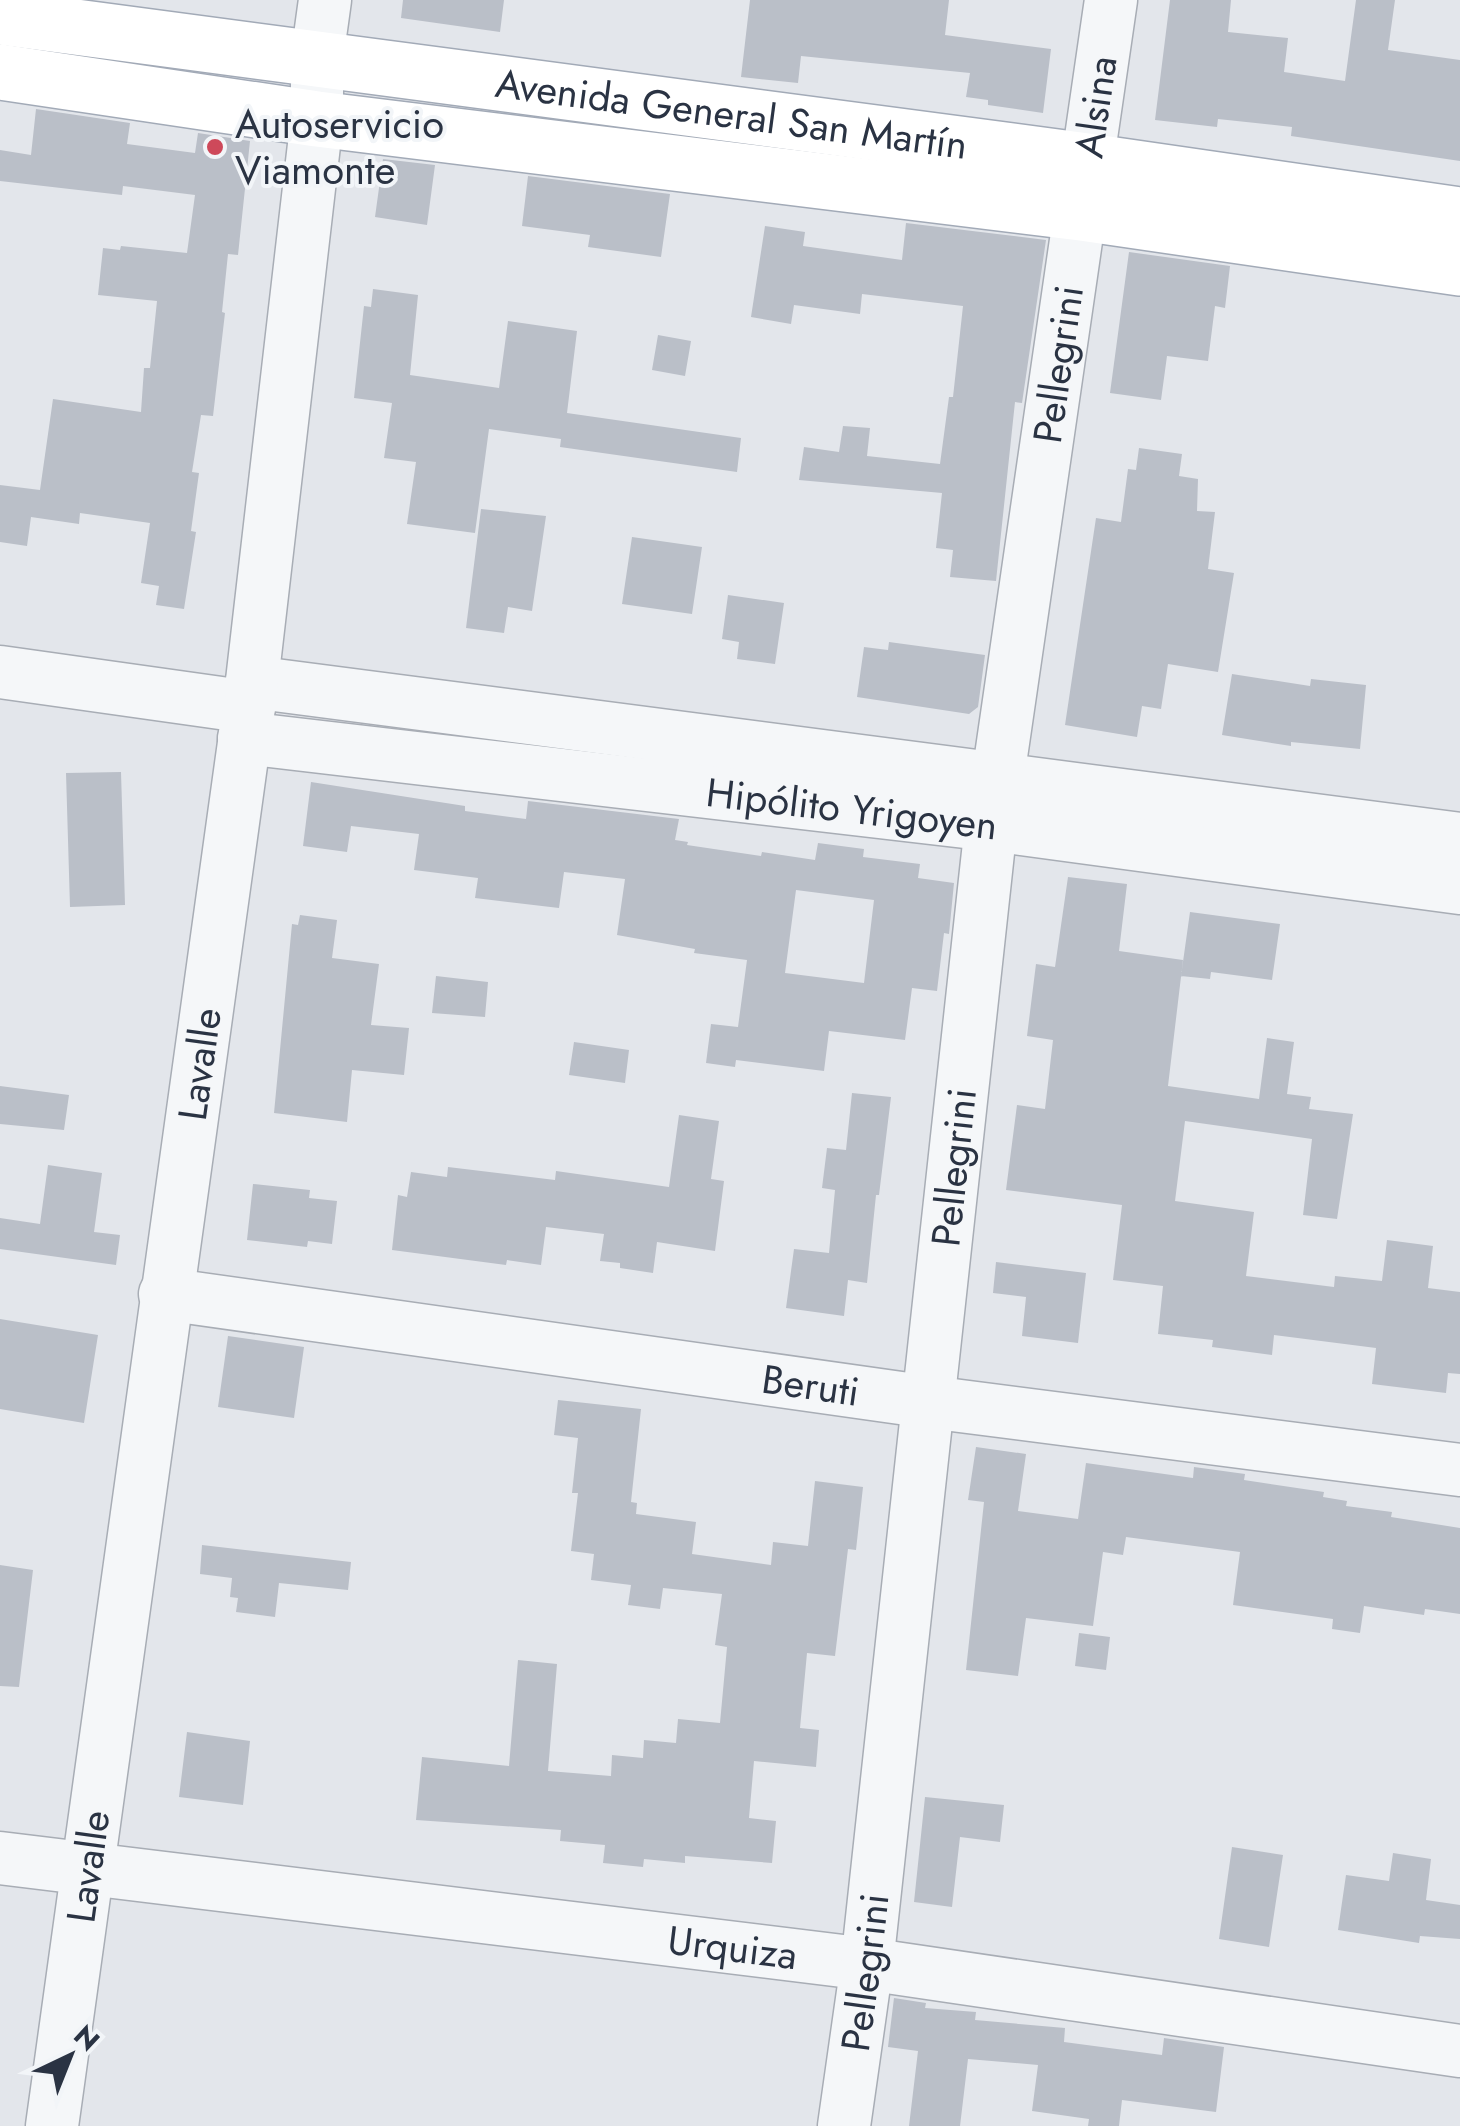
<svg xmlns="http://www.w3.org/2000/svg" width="1460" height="2126" font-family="Jost,sans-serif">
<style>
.building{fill:#babfc8;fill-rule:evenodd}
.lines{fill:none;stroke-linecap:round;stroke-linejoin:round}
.minor-casing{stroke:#a8adb5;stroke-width:55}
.major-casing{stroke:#a2aab7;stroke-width:58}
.minor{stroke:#f5f7f9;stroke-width:52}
.major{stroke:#fff;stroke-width:55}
.poi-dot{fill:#ce495a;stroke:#f2f5f8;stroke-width:4}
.labels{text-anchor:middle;stroke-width:8;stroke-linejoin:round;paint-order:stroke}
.street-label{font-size:40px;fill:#2a3343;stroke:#f2f5f8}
.poi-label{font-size:40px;fill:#2a3343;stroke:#f2f5f8;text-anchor:start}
</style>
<rect width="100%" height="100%" fill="#e3e6eb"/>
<path class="building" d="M403,0h101l-4,32 -99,-14z
M750,0h199l-4,35 106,14 -8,64 -55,-8v-5l-22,-3 4,-24 -169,-17 -3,27 -57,-6z
M1170,0h61l-3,32 60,6 -4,34 61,9 11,-81h39l-7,50 72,10v101l-169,-25 1,-9 -74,-8 -1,8 -62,-7z
M36,109l94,14 -3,21 68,9 3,-20 52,8 -12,114 -10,-1 -6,58 3,1 -12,103 -12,-1 -9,57 7,1 -8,58 5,1 -12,77 -28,-4 3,-19 -18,-3 9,-60 -70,-10 -1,11 -48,-7 -4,29 -27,-4v-57l40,5 13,-91 88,13 3,-44h6l7,-67 -59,-6 5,-47 17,2 1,-4 66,7 8,-58 -72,-9 -1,9 -122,-14v-31l31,5z
M383,159l52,6 -8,60 -52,-8z
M528,176l142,18 -9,63 -73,-10 2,-12 -68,-9z
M906,223l140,17 -24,163 -7,-1 -19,179 -46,-4 3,-27 -17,-2 6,-55 -143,-13 5,-33 35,5 4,-26 27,2 -3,28 73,8 9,-67h4l10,-91 -101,-12 -2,20 -66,-9 -3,19 -40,-7 14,-91 40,6 -2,14 99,14z
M1129,252l101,14 -5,42 -10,-2 -7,55 -41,-5 -6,44 -51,-7z
M373,289l45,6 -8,80 89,13 9,-67 69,10 -10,82 174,25 -4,34 -177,-25 1,-8 -72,-10 -14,104 -68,-9 9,-62 -32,-4 8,-55 -38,-5 10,-92 7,1z
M658,335l33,6 -6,35 -33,-6z
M1139,448l43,6 -3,22 19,3 -1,32 18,1 -7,57 26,4 -16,99 -50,-8 -7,45 -19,-3 -5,31 -72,-12 31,-207 25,4 7,-53 8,1z
M481,509l65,7 -14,95 -24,-4 -4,26 -38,-5z
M632,537l70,10 -10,67 -70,-10z
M728,595l56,8 -9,61 -38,-5 2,-17 -17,-3z
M889,642l96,13 -7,52 -9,7 -112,-17 7,-50 24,3z
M1232,674l78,12 1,-7 55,6 -6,64 -69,-7v4l-69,-11z
M121,772l4,133 -55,2 -4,-134z
M311,782l154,24v5l61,8 2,-18 151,18 -4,21 13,2 -1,3 74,11 1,-4 53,8 3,-17 46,6 -1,8 57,7 -2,14 36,5 -5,51 -5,-1 -7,58 -25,-3 -7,52 -76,-9 -5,40 -88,-11 -1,7 -29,-4 5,-39 27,3 9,-67 -53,-7 1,-4 -78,-14 8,-56 -61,-7 -5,36 -84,-10 3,-20 -64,-8 5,-36 -68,-8 -4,26 -44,-6zM796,890l78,10 -10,83 -79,-10z
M1068,877l59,7 -8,67 64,9 -15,126 91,13 8,-61 27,4 -7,52 24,3 -2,12 44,5 -16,105 -34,-4 9,-76 -127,-18 -10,80 79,11 -8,64 88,11 1,-11 47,5 5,-41 46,6 -5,42 32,4v82l-12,-1 -2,20 -74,-9 4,-36 -102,-13 -2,20 -60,-8 1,-7 -55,-6 5,-48 -50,-6 9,-75 -116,-15 11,-85 28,4 8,-69 -26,-4 9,-72 19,3z
M1190,912l90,12 -8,56 -61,-8 -1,7 -29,-3z
M300,915l37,5 -5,38 47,6 -8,61 38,3 -5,47 -52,-5 -5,52 -73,-9 18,-189 6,1z
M436,976l52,6 -3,35 -53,-4z
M574,1042l55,8 -4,33 -56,-8z
M0,1086l69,9 -5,35 -64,-6z
M852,1093l39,4 -12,98h-3l-9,88 -19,-3 -4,36 -58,-8 8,-59 35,4 6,-63 -13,-2 5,-40 19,2z
M679,1115l40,6 -8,58 13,2 -9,70 -58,-9 -4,31 -33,-5v-5l-20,-2 4,-27 -58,-7 -5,38 -34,-5 -1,5 -114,-15 6,-55 9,2 4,-25 36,5 1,-10 107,13 1,-9 113,16z
M48,1165l54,8 -8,59 26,3 -4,30 -116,-16v-31l40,6z
M253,1184l57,6 -1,8 28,3 -5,43 -24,-3 -1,6 -60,-7z
M996,1262l90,11 -8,70 -56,-7 4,-39 -33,-4z
M0,1319l98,16 -14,88 -84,-14z
M228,1336l76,11 -10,71 -76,-11z
M558,1400l83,9 -10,93 6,1 -1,11 60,8 -4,32 79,11 2,-23 35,4 7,-65 48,6 -7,63 -8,-1 -13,107 -28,-3 -7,75 19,2 -3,37 -62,-6 -5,57 27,3 -4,42 -87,-7v7l-41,-4 -1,8 -40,-4 2,-18 -45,-4 1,-11 -145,-10 6,-63 87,9 9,-106 39,4 -9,107 63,5 1,-21 31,3 1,-18 32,3 2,-24 42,4 7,-76 -12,-2 7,-51 -59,-6 -3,21 -32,-4 3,-20 -40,-5 3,-26 -23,-3 7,-58h-6l6,-55 -24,-3z
M976,1447l50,7 -8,57 60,8 8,-56 107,15 1,-11 51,7 -1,6 80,12 -1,5 24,4 -1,5 46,6 -1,5 69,11v86l-35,-5 -1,6 -60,-9 -4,27 -28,-4 1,-10 -100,-14 7,-53 -114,-15 -3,18 -20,-3 -10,74 -67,-8 -8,58 -52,-6 18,-168 -16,-2z
M202,1545l149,17 -3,28 -69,-7 -4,34 -39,-5 2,-14 -8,-1 2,-19 -32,-4z
M0,1565l33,5 -14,117 -19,-1z
M1079,1633l31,4 -4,33 -31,-4z
M187,1732l63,9 -7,64 -64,-8z
M925,1797l79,8 -4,37 -40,-5 -8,70 -38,-5z
M1232,1847l51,8 -14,92 -50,-8z
M1393,1853l38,6 -5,41 34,5v34l-40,-3 -1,7 -81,-13 8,-55 43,6z
M894,1998l32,5 -1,5 51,4 -1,8 90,8 -1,14 98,13 2,-17 60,9 -8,65 -94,-12 -3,26h-31l1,-7 -57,-8 6,-46 -70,-6 -8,67h-51l9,-75 -30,-4z"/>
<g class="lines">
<defs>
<g id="minor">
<path d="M0,672l249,35"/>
<path d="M252,682l1208,157"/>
<path id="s1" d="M244,738l747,87 469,63"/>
<path id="s2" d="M165,1294l764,108 531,68"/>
<path id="s3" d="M0,1858l867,106 593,87"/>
<path id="s4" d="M52,2126l197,-1419 68,-588v-61l8,-58"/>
<path id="s5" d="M844,2126l23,-162 124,-1139 120,-825"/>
</g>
<g id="major">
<path id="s6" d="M0,17l1087,144 373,54"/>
<path d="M0,72l317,47 764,94 379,55"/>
</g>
</defs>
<use href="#minor" class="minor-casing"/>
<use href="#major" class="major-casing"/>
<use href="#minor" class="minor"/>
<use href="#major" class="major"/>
</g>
<circle class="poi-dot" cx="215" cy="147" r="10"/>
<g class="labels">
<g class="street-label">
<text dy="14" stroke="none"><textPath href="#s5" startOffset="2035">Alsina</textPath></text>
<text dy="14" stroke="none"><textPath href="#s6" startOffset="738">Avenida General San Martín</textPath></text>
<text dy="14" stroke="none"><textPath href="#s5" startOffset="1775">Pellegrini</textPath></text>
<text dy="14" stroke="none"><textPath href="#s1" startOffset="612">Hipólito Yrigoyen</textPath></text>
<text dy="14" stroke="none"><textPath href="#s4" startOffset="1072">Lavalle</textPath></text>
<text dy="14" stroke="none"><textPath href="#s5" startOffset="965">Pellegrini</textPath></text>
<text dy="14" stroke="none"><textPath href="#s2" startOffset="652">Beruti</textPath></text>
<text dy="14" stroke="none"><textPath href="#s4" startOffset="262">Lavalle</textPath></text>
<text dy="14" stroke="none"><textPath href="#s3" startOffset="738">Urquiza</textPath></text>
<text dy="14" stroke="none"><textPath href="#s5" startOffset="155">Pellegrini</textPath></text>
</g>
<g class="poi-label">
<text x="235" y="138">Autoservicio<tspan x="235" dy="46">Viamonte</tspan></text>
</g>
</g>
<g transform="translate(70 2056) rotate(43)" stroke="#f2f5f8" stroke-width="8" paint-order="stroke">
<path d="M0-8L18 38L0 25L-18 38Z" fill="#2a3343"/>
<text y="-15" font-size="28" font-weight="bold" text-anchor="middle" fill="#2a3343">N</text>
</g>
</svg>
